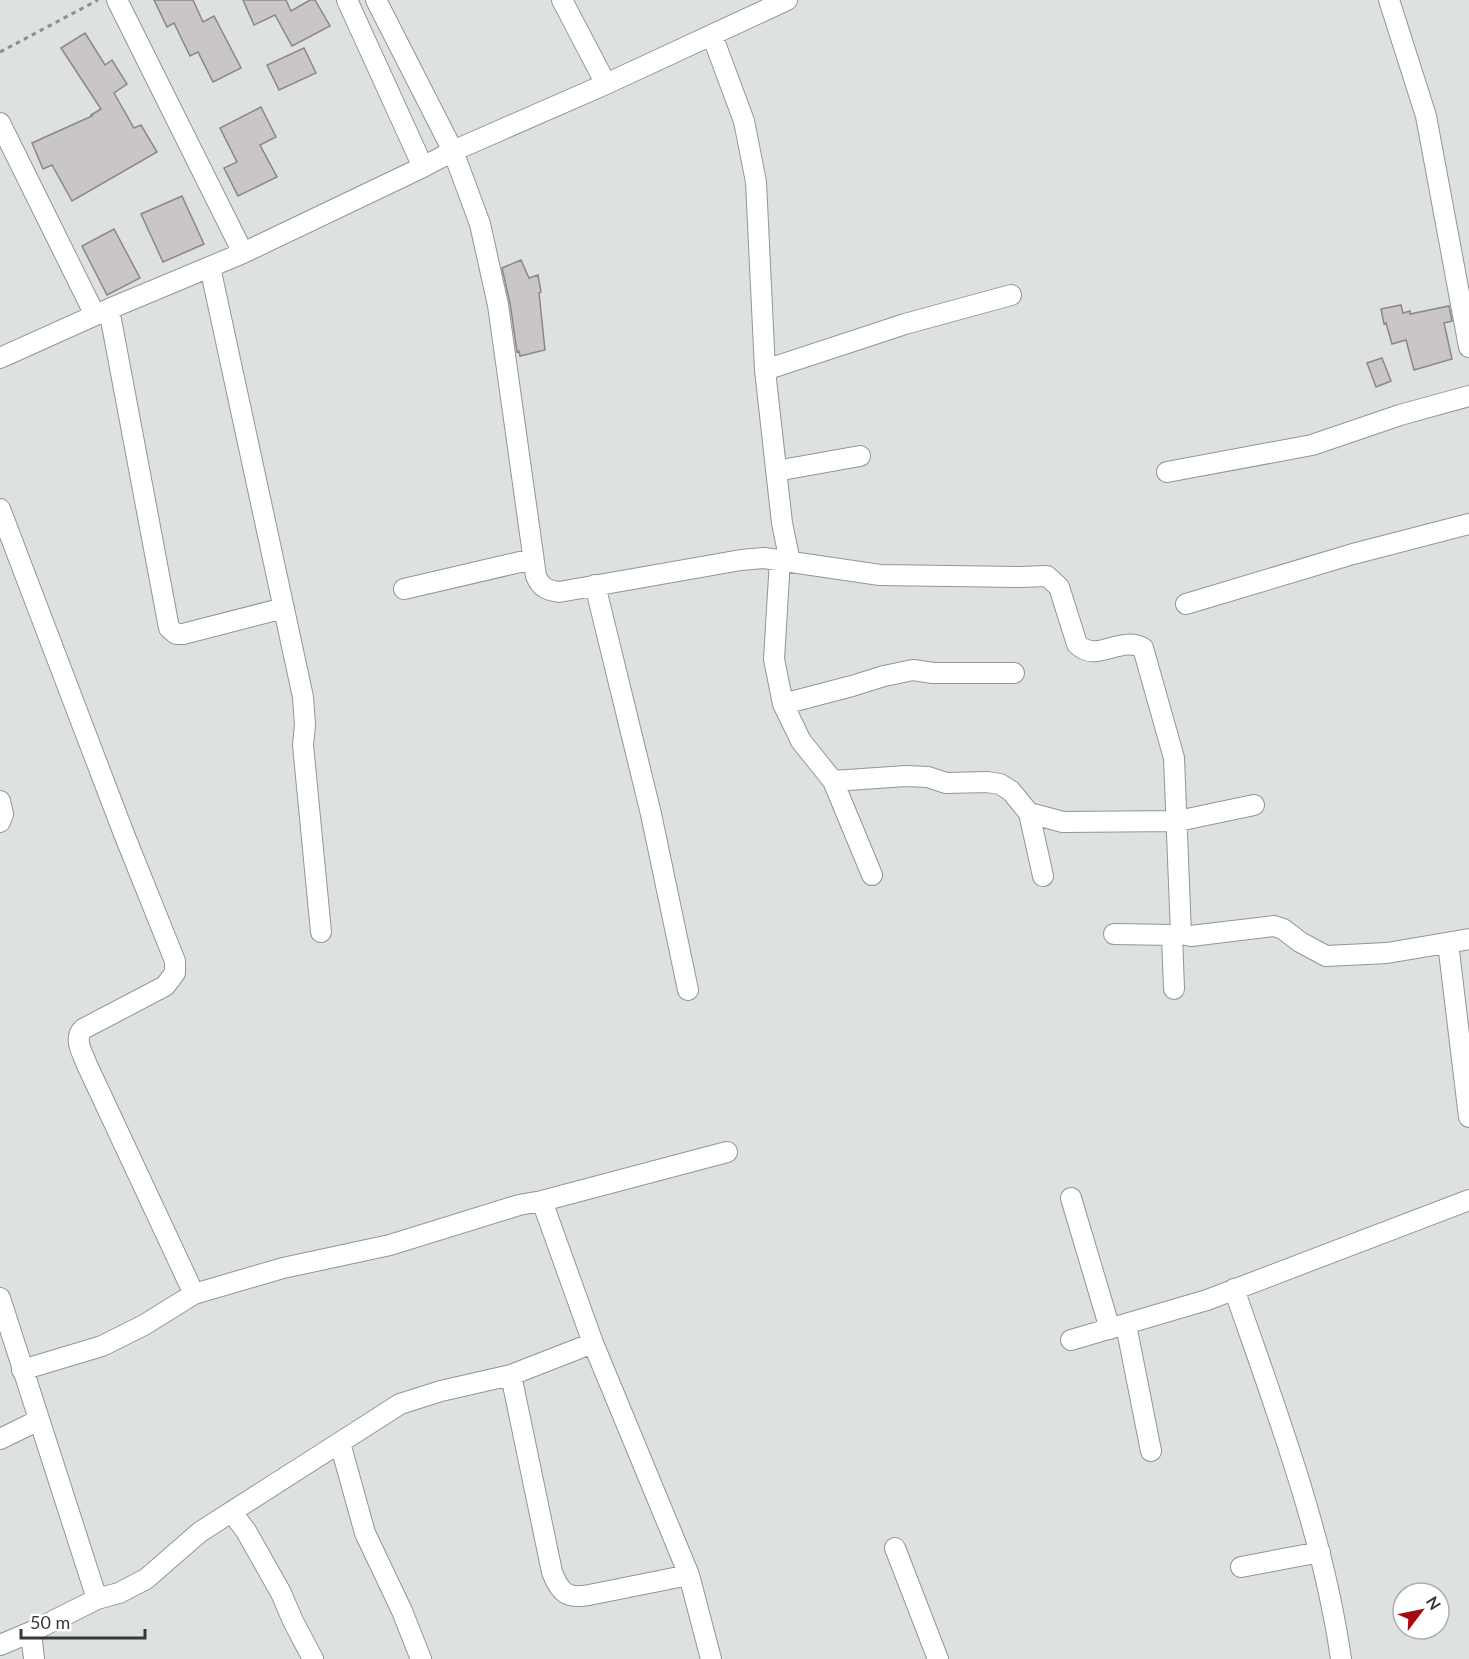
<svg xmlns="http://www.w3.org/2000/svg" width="1469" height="1659" font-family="Lato,sans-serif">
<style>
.building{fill:#cbc6c6;stroke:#8b8787;stroke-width:1.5}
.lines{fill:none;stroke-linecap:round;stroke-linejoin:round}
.minor-casing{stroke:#939694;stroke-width:22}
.path{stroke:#8c8e8d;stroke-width:3;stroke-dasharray:4.5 4.5;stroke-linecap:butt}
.minor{stroke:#fff;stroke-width:20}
</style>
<rect width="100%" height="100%" fill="#dde1df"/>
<path class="building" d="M154,0h39l10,22 11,-6 27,52 -28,14 -15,-30 -8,4 -16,-33 -7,4z
M243,0h43l5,11 19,-11h5l15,26 -38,20 -17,-31 -21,10z
M85,33l20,32 7,-5 15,24 -13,9 20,35 7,-3 16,27 -85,49 -20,-36 -9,4 -11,-26 60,-27 -1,-1 10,-6 -40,-61z
M304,48l12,25 -37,17 -12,-25z
M261,107l15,30 -16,8 17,32 -39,19 -14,-28 13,-6 -17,-34z
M182,196l22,48 -41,18 -22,-48z
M114,229l26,49 -33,17 -25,-49z
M521,260l8,18 9,-3 3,17 -2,1 6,57 -25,6 -1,-5 -2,1 -7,-49 -8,-35z
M1401,305l2,8 7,-2v3l39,-8 3,15 -8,2 8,36 -38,11 -8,-30 -14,4 -6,-21 -2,1 -3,-15z
M1382,358l9,23 -15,6 -9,-24z"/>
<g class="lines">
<defs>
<path id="minor" d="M117,0l126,253
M347,0l76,167
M376,0l77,151 27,73 18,81 38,271c5,12 11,14 23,16l182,-32 23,-2 116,17 139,2 28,-1 12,11 18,57c19,20 43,-9 66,4l31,110 7,176 10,2 83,-10 9,3 17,13 26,14 61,-3 82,-14
M562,0l44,84
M1389,0l37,116 43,231
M712,35l32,86 12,61 9,188 17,153 8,39
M0,123l95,192
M210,267l93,430 2,28 -2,20 18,187
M109,309l60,319 7,6h7l101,-26
M0,358l109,-49 134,-56 180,-86 30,-16 153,-67 181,-84
M765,370l140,-46 106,-29
M776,471l84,-15
M1167,472l145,-27 88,-30 69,-19
M0,509l124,325 51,127v12l-10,13 -82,43c-10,10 0,25 4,36l107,229
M780,560l-6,99 9,45 18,37 32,40 39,94
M595,585l56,229 37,176
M404,589l129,-30
M1186,604l167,-50 116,-30
M783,704l69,-18 32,-10 29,-6 20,3h81
M833,781l73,-5 22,1 18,6 41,-1 13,2 11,7 18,22 34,9 115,-1 76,-16
M0,801l3,13 -3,8
M1029,813l14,63
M1114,934l58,1 9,-1
M1172,935l2,54
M1448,943l21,174
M1071,1198l39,131
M542,1201l185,-49
M1234,1289c42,121 89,244 107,370
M0,1298l97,301 22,-6 27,-14 54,-47 200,-128 41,-13 70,-16 82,-32
M1126,1325l25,126
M1071,1340l136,-40 262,-100
M22,1370l80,-24 42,-21 50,-31 89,-26 107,-23 129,-40 23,-4 51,142 96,232 22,84
M511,1375l41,197c8,21 15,27 37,23l100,-20
M0,1439l39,-19
M340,1443l25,90 37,78 19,48
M234,1510l3,9 9,12 35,62 12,28 20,38
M895,1548l43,111
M1241,1567l79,-15
M31,1632l3,27
M0,1645l31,-13 66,-33"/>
</defs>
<use href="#minor" class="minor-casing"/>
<path class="path" d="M0,52l98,-52"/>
<use href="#minor" class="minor"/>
</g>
<g transform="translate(1421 1611) rotate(58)"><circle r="28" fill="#ffffff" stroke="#afafaf" stroke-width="1.5"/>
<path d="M0-4.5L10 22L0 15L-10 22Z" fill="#a30a12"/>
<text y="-9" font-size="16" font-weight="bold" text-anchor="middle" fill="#373838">N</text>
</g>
<path d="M21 1629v9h124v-9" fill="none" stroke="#373838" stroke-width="3"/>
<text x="30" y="1629" font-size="18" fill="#373838" stroke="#ffffff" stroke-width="4.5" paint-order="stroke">50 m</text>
</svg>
